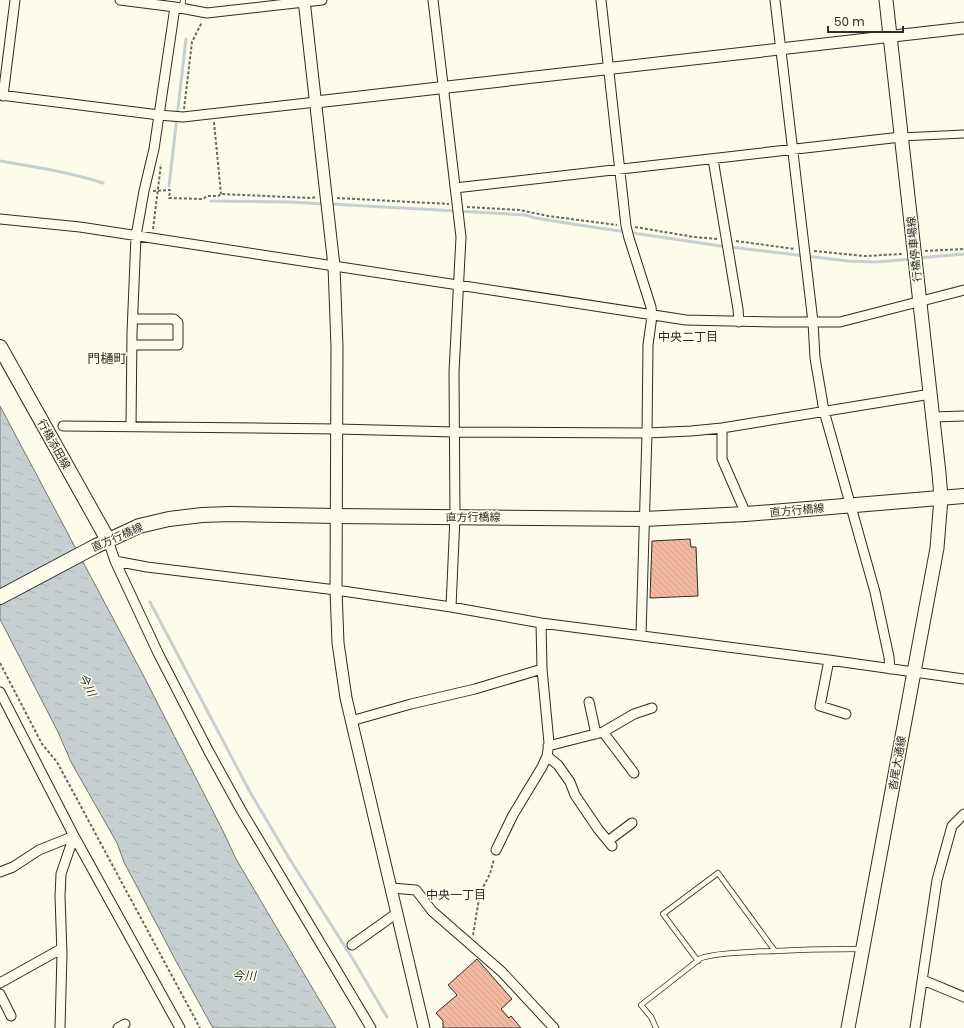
<svg xmlns="http://www.w3.org/2000/svg" width="964" height="1028" font-family="Poppins,'Noto Sans JP',sans-serif">
<style>
.water{fill:url(#water-ripples);stroke:#74746e}
.lines{fill:none;stroke-linecap:round;stroke-linejoin:round}
.stream{stroke:#c7d0d0;stroke-width:3}
.building{fill:url(#building-back-hatch);stroke:#2b2b2b}
.service-casing{stroke:#2b2b2b;stroke-width:6}
.pedestrian-casing{stroke:#2b2b2b;stroke-width:9}
.minor-casing{stroke:#2b2b2b;stroke-width:11}
.tertiary-casing{stroke:#2b2b2b;stroke-width:13}
.secondary-casing{stroke:#2b2b2b;stroke-width:15}
.primary-casing{stroke:#2b2b2b;stroke-width:16}
.path{stroke:#6a6964;stroke-width:2;stroke-dasharray:3 2;stroke-linecap:butt}
.service{stroke:#fdfbea;stroke-width:4.5}
.pedestrian{stroke:#fdfbea;stroke-width:7}
.minor{stroke:#fdfbea;stroke-width:9}
.tertiary{stroke:#fdfbea;stroke-width:11}
.secondary{stroke:#fdfbea;stroke-width:13}
.primary{stroke:#fdfbea;stroke-width:14}
.labels{text-anchor:middle;stroke-width:3;stroke-linejoin:round;paint-order:stroke}
.street-label{font-size:11px;fill:#2b2b2b;stroke:#fdfbea}
.neighbourhood-label{font-size:12px;fill:#2b2b2b;stroke:#fdfbea}
.water-label{font-size:12px;font-style:italic;fill:#2b2b2b;stroke:#fdfbea}
.quarter-label{font-size:13px;fill:#2b2b2b;stroke:#fdfbea}
</style>
<defs>
<pattern id="water-ripples" width="26" height="14" patternUnits="userSpaceOnUse"><rect width="26" height="14" fill="#c7d0d0"/><path d="M2 4q2-2 4 0t4 0M15 11q2-2 4 0t4 0" fill="none" stroke="#abb3b3"/></pattern>
<pattern id="building-back-hatch" width="6" height="6" patternUnits="userSpaceOnUse"><rect width="6" height="6" fill="#f2b8a0"/><path d="M-1 5l2 2M0 0l6 6M5-1l2 2" fill="none" stroke="#d09e8a"/></pattern>
</defs>
<rect width="100%" height="100%" fill="#fdfbea"/>
<path class="water" d="M0,406l141,265 82,160 13,28 100,169h-123l-36,-65 -53,-101 -7,-19 -46,-81 -13,-30 -58,-113z"/>
<g class="lines">
<path class="stream" d="M0,161c34,6 70,11 103,22
M169,186l17,-147
M211,201l80,1 33,2
M330,204l196,11 9,3 44,7 142,21 127,15 28,1 36,-3
M918,258l46,-4
M150,602l100,190 39,66 65,103 33,56"/>
</g>
<path class="building" d="M690,539l1,8h5l2,49 -48,2 2,-57z
M477,959l35,40 -11,10 8,9 2,-2 10,12h-78v-7l-7,-8 21,-18 -9,-10z"/>
<g class="lines">
<defs>
<path id="service" d="M182,8l1,-8
M698,961l-35,-47 55,-41 57,78
M656,1028l-5,-11 -10,-12 60,-47c16,-5 33,-5 49,-6 37,-2 74,-3 111,-3"/>
<path id="pedestrian" d="M901,137l63,-3"/>
<path id="minor" d="M120,0l55,7 32,6 115,-13
M433,0l28,237 -7,135 1,145 -4,90
M601,0l25,226 3,12 22,69 1,9 -4,29 -1,88 -6,202
M775,0l38,322 2,36 9,53 51,181 14,65 1,12
M0,95l159,20 24,2 133,-15
M3,96l12,-96
M713,159l25,150 1,13
M455,188l446,-51
M0,219l80,8 606,93 90,2h64l124,-32
M132,345h46v-22l-4,-4h-41
M933,417l31,-1
M63,426l274,3 118,3 192,1 44,-2 31,-3 209,-34
M131,426l1,-93 4,-97 8,-45 10,-42 21,-142
M722,428v31l24,55
M108,540l7,21 43,92 50,97 33,60 130,218
M115,561l32,6 189,23 115,17 90,16 288,37 135,19
M829,660l-9,46 26,8
M0,692l74,144 106,192
M589,702l7,32
M351,721l60,-17 64,-15 67,-20
M603,732l31,-18 18,-6
M548,746l55,-14 31,41
M547,756l11,9 12,17 5,13 23,34 14,17
M608,841l24,-18
M496,850l17,-35 29,-48 5,-11 2,-13 -7,-74 -1,-46
M0,872l13,-5 26,-17 35,-14
M391,888l25,2 16,21 70,61 52,56
M352,945l45,-32
M923,980l41,17
M0,983l61,-34
M0,994l11,22
M60,1028l2,-74 -2,-58 1,-22 13,-38
M118,1028l7,-4
M915,1028l22,-148 15,-54 12,-12"/>
<path id="tertiary" d="M304,0l30,266 3,81 -1,243 2,53 8,55 78,330
M316,102l648,-74"/>
<path id="secondary" d="M848,1028l89,-480 4,-50 -2,-25 -53,-473"/>
<path id="primary" d="M0,347l108,193
M0,597l96,-51 43,-20 30,-7 33,-4 28,-1 106,2 308,3 102,-5 218,-18"/>
</defs>
<use href="#service" class="service-casing"/>
<use href="#pedestrian" class="pedestrian-casing"/>
<use href="#minor" class="minor-casing"/>
<use href="#tertiary" class="tertiary-casing"/>
<use href="#secondary" class="secondary-casing"/>
<use href="#primary" class="primary-casing"/>
<path class="path" d="M184,109l8,-67 10,-20
M214,122l7,72
M153,191l17,-1 -1,8 34,1 4,-3h11l3,-2 90,4 6,-1
M337,198l112,6
M467,207l53,3 28,6 69,9
M635,227l59,10 24,2
M153,229l8,-65
M736,241l59,8
M814,251l51,5 38,-2
M925,251l39,-2
M0,663l42,81 15,18 143,266
M473,935l7,-42 10,-19 4,-15"/>
<use href="#service" class="service"/>
<use href="#pedestrian" class="pedestrian"/>
<use href="#minor" class="minor"/>
<use href="#tertiary" class="tertiary"/>
<use href="#secondary" class="secondary"/>
<use href="#primary" class="primary"/>
</g>
<g class="labels">
<g class="street-label">
<text transform="translate(914 249) rotate(-96)" y="4">行橋停車場線</text>
<text transform="translate(54 444) rotate(61)" y="4">行橋添田線</text>
<text transform="translate(797 510) rotate(-5)" y="4">直方行橋線</text>
<text x="473" y="521">直方行橋線</text>
<text transform="translate(117 537) rotate(-24)" y="4">直方行橋線</text>
<text transform="translate(897 763) rotate(-80)" y="4">沓尾大通線</text>
</g>
<g class="neighbourhood-label">
<text x="688" y="341">中央二丁目</text>
<text x="456" y="899">中央一丁目</text>
</g>
<g class="water-label">
<text transform="translate(87 685) rotate(63)" y="4">今川</text>
<text x="244" y="980">今川</text>
</g>
<g class="quarter-label">
<text x="107" y="363">門樋町</text>
</g>
</g>
<path d="M828 26v6h75v-6" fill="none" stroke="#2b2b2b" stroke-width="2"/>
<text x="834" y="26" font-size="12" fill="#2b2b2b" stroke="#fdfbea" stroke-width="3" paint-order="stroke">50 m</text>
</svg>
